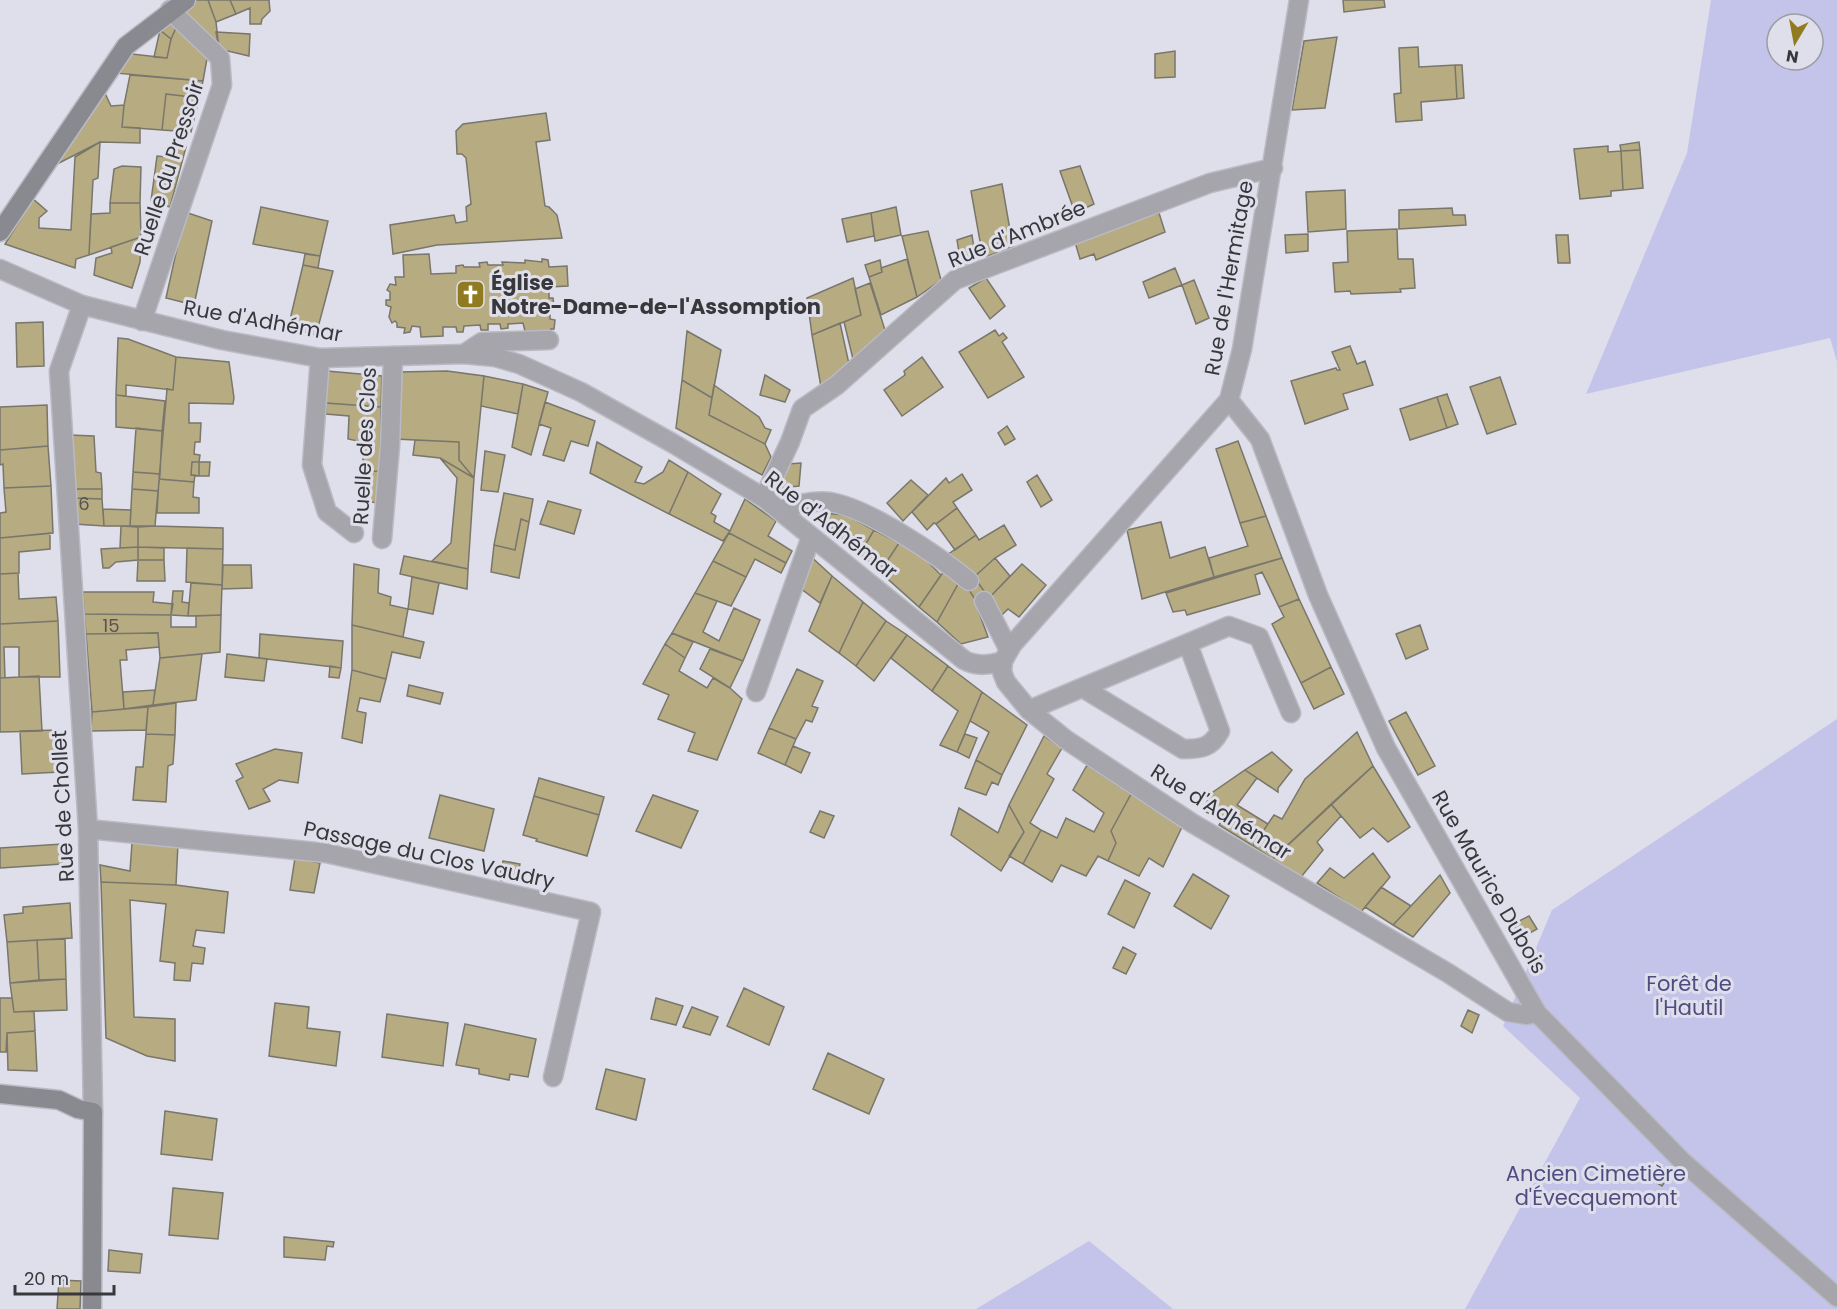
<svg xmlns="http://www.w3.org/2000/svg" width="1837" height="1309" font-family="Poppins,sans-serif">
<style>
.green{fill:#c4c4eb;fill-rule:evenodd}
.building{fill:#b7ab82;stroke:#79766b;stroke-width:1.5}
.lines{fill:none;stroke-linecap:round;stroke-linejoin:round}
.lane-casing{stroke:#babac4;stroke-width:21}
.street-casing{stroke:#babac4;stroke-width:21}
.secondary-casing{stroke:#babac4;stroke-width:21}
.lane{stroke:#a5a5ab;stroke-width:18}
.street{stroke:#a5a5ab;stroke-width:18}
.secondary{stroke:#898990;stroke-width:18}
.labels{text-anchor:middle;stroke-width:6;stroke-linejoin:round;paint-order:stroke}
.number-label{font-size:18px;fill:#58554e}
.street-label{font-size:21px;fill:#38383c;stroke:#dfdfeb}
.poi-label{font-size:21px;font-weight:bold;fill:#38383c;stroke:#dfdfeb;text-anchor:start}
.park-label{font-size:21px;fill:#504c82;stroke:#dfdfeb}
</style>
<rect width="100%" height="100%" fill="#dfdfeb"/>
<path class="green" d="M1711,0h126v362l-7,-24 -244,56 101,-241zM1777,24h36v36h-36z
M1837,719v590h-372l115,-211 -77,-72 49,-116z
M1089,1241l84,68h-197z"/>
<path class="building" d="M181,0h27l8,22 3,27 -16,-12 -26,-35z
M208,0h22l6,14 -20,8z
M230,0h39l1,11 -8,8 -1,5h-11v-16l-14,6z
M1343,0h41l1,7 -41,5z
M164,18l12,10 -5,11 -11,-9z
M176,28l32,25 -5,28 -88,-8 17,-19 35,4 4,-19z
M160,30l11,9 -4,19 -13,-1z
M216,32l34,2 -1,22 -30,-7z
M1337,37l-12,71 -33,2 12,-69z
M1418,47l1,20 36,-2 2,34 -36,3 1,18 -26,2 -2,-28 7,-1 -2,-45z
M1175,51v26l-20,1v-24z
M1455,65h7l2,33 -7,1z
M130,75l73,6 -4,17 -33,-4 -4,36 -40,-3 2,-22z
M103,89l8,17 13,-1 -2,22 18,1v15l-40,-1 -43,22z
M166,94l33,4 -8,34 -29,-2z
M546,113l4,27 -14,2 9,64 4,1 8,8 5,23 -125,7 -44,9 -3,-29 64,-10 2,8 11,-2 -1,-14 5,-3 -5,-46 -4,-4h-5l-1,-23 7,-7z
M100,142l-2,36 -5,2 -4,75 -13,4 -1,9 -70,-24 28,-45 14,12 -8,7v10l32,2 4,-73z
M1639,142l1,8 -19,1 -1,-6z
M170,145l16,2 -16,60 -19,-6 6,-45 10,1z
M1608,146v6l13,-1 2,39 -12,1v5l-31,3 -6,-50z
M1640,150l3,38 -20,2 -2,-39z
M122,166l19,1 -1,36h-30l4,-34z
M1080,166l14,38 -19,9 -15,-42z
M1002,184l11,63 -30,11 -12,-67z
M1345,190l1,39 -38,3 -2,-40z
M110,203h30l1,34 -52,18 2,-41 19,-1z
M261,207l67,14 -8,35 -67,-12z
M896,207l5,28 -26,6 -4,-28z
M1452,208l1,7h12l1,10 -67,4v-19z
M1154,209l2,5 3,-1 6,19 -69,28 -2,-6 -14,5 -5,-17z
M185,212l27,9 -18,84 -28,-7z
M871,213l3,23 -27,6 -5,-23z
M1397,229l1,30h15l2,29 -15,1 1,3 -50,2 -1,-3 -15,1 -2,-29 15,-1 -1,-31z
M928,231l13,49 -24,17 -15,-61z
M1308,234v17l-22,2 -1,-18z
M972,235l4,27 -14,8 -5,-30z
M1556,235h12l2,28h-12z
M141,237l-1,25 -8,26 -38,-13 2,-17 16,-5 -1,-6z
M305,254l15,2 -2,12 -15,-3z
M429,254l2,20 25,-1v-7l7,-1 1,2h16l-1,-4 8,-1 1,3h15l-1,-3 23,1v-3l17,2v-3l6,1 1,7 18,-1 1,20 -19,1v11h4l1,8h-4v13l5,1 -1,9h-3l-1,5 -24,1 -3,-12 -15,1v4l-7,1 -1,-5h-12v6h-7l-1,-5 -16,1 -1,6h-6l-1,-5h-13v9l-22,1 -1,-10 -8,-1 -2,6 -6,1 1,-5 -8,-1v-4l-2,-2 -3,2 -3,-6 2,-10 -5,-2v-5h4v-8l-3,-2 3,-6 6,1 -1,-8h9l-1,-22z
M907,259l10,38 -36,18 -12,-38 13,-5 -1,-4z
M880,260l2,12 -13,5 -4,-12z
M303,265l30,6 -17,64 -28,-7z
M1175,268l7,17 -33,13 -6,-16z
M853,278l8,37 -49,20 -5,-37z
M986,278l19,28 -15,13 -21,-31z
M1194,280l15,38 -13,6 -14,-39z
M870,283l15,47 -32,29 -9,-37 17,-7 -6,-26z
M43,322l1,44 -27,1 -1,-44z
M840,323l9,41 -28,23 -9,-52z
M995,330l4,6 4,-3 4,5 -5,4 22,35 -36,21 -29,-46z
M687,331l34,19 -9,48 -30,-18z
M118,338l10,1 48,18 -3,33 -47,-5v11l-10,-1z
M1350,346l7,18 8,-3 8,24 -30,9 5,15 -43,15 -14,-43 45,-13 1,2h3l-8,-18z
M176,357l53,5 5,36 -1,6 -44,-1v20h12l-1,19h-5l-1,12 6,1 -1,7h-7l-1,13h4l-1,7 -35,-3 8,-90 6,1z
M922,357l21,30 -41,29 -18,-26 21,-15 -1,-4z
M327,371l55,5 -1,31 -55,-4z
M447,371l37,5 -10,102 -15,-18v-18l-64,-3 4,-67z
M765,375l25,15 -5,12 -25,-7z
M484,376l39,8 -5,30 -37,-8z
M1500,377l16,47 -29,10 -17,-47z
M682,380l30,18 -3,17 56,29 6,13 -9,18 -86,-47z
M523,384l25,8 -17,63 -19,-8z
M714,385l45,32 6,11 6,2 -6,14 -56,-29z
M1447,394l11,30 -11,4 -10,-31z
M116,395l49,6 -3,30 -46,-4z
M1437,397l10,31 -37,12 -10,-31z
M545,402l50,19 -7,25 -17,-5 -7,20 -21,-6 8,-27 -12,-4z
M326,403l55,4 -1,64 -17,1v-30l-15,-3 1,-23 -23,-2z
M47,405l1,41 -48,4v-43z
M1007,426l8,13 -10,6 -7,-12z
M136,428l26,3 -2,43 -27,-2z
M69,435l25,1 2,36 5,1 1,16h-29z
M415,440l44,2v18l15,18 -34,-20 -27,-3z
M1238,441l28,75 -26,7 -24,-74z
M597,442l45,25 -7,15 9,2 19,-12 6,-12 19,12 -19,42 -79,-41z
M48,446l3,40 -47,2 -1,-24 -3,1v-15z
M485,451l20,4 -7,37 -17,-2z
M440,458l34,20 -6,91 -36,-8 19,-18 6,-65z
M192,462h7v14l-8,-1z
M199,462h11l-1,14h-10z
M801,463l-2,23 -19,2 7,-24z
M380,471l-1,32 -17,-2 1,-29z
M133,472l27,2 -2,17 -26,-2z
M688,472l33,22 -10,19 5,3 -2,6 16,9 -7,10 -54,-27z
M962,474l10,16 -19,12 4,6 -21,16 -2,-1 -7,7 -15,-18 34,-34 3,5z
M1037,475l15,25 -11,7 -14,-25z
M159,479l35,3 -1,15 6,1v15h-42z
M911,480l17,15 -25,26 -16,-18z
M51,486l2,47 -53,5v-25l6,-1 -2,-24z
M73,489h29v10l-29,-1z
M132,489l26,2 -3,35h-25z
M504,493l29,6 -4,23 -8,-3 -6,31 -21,-5z
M73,498l29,1 2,27 -30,-2z
M745,499l31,22 -8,15 24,15 -6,12 -57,-30z
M548,501l33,9 -7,24 -34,-10z
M957,508l19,27 -21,15 -19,-26z
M103,509l28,1 -1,16h-26z
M822,513l24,2 28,15 -14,24 -42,-37z
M1266,516l16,42 -68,19 -5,-19 39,-12 -8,-23z
M521,519l8,3 -10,56 -28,-6 3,-27 21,5z
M1161,522l9,36 35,-11 9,30 -72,22 -15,-69z
M1004,525l12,20 -21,13 -21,19 -30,-20 32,-22 3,5z
M121,526l17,1v20l-18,1z
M155,526l68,2v21l-85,-2v-20z
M874,530l25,13 -19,29 -20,-18z
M50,533v16l-31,3v21l-19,1v-36z
M729,533l57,30 -5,10 -26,-14 -9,18 -33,-16z
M899,543l21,11 21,21 -22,32 -39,-35z
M138,547l26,1v12h-26z
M138,547v13l-22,2 -7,6h-6l-2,-19z
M187,548l36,1 -1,36 -36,-3z
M807,553l25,23 -12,27 -24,-18z
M404,556l64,13 -1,20 -67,-15z
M995,558l15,18 -21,22 -15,-21z
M1282,558l17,41 -20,8 -17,-35 -7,3 5,19 -73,21 -2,-5 -12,2 -7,-19z
M138,560h26l1,21h-28z
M713,561l33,16 -15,29 -36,-13z
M354,564l25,5 -1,24 13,4 -1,8 18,4 -5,28 -51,-12z
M1022,564l24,21 -27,32 -11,-8 -11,11 -8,-22z
M223,565h28l1,23 -30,1z
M946,568l12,16 -21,38 -18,-15z
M18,573l1,26 37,-2 2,24 -58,3v-50z
M832,576l31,26 -24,51 -30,-22z
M412,577l27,6 -6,31 -25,-5z
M974,577l15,21 -10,7 -14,-21z
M191,583l31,2 -1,30 -33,1z
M958,584l4,3 3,-3 14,21 -2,2 11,30 -27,7 -24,-22z
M173,591h10l-1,11 7,1 -1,13 -17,-1z
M83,592h71l-1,10 20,2 -2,11 -87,-1z
M695,593l22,8 -14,31 16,9 15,-33 26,12 -17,41 -71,-28z
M1299,599l32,68 -30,16 -29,-59 12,-7 -5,-10z
M863,602l23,19 -30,45 -17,-13z
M84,614l87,1v12h25v-11l25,-1 -1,37 -60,6 -2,-25 -72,1z
M58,621l2,56h-41v-30h-15l1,31h-5v-54z
M886,621l21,14 -33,46 -18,-15z
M352,625l72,17 -4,16 -28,-6 -6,27 -34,-9z
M1420,625l8,24 -22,10 -10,-25z
M158,633l1,14 -33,3 1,10h-7l4,49 -32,3 -6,-78z
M672,633l21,9 -8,16 -20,-14z
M260,634l83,7 -2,27 -82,-10z
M907,635l41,31 -16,25 -41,-33z
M665,644l20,14 -6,13 28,17 6,-10 17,10 12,11 -25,61 -29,-9 7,-18 -37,-14 11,-24 -26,-11z
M710,649l33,12 -13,27 -30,-19z
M202,654l-6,46 -43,5 7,-47z
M227,654l40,5 -3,22 -39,-4z
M330,666l11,2 -2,10 -10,-1z
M948,666l34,26 -25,60 -17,-7 18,-34 -26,-20z
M1331,667l13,27 -30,15 -13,-26z
M797,669l26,12 -11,25 6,2 -6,14 -6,-2 -10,19 -27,-11z
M352,670l34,9 -6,23 -20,-4 -3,13 9,2 -4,30 -20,-5z
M39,676l3,55 -42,1v-54z
M409,685l34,8 -3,11 -33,-8z
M155,690l-2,15 -29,4 -1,-17z
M982,692l45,33 -25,50 -26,-15 13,-28 -19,-11z
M176,703l-1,32 -29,-1 2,-27z
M148,707l-2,23 -55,1 1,-19z
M1406,712l29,54 -17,9 -29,-54z
M769,728l27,11 -11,26 -27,-12z
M58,730l2,42 -38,2 -2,-43z
M1357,732l16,34 -100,93 -20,-13 21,-31 8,4 23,-40z
M146,734l29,1 -2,29 -5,2 -2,36 -33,-2 3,-33h7z
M965,734l12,4 -8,20 -12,-6z
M1044,736l18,12 -15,26 7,5 -24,44 11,7 -18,34 -14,-8 15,-24 -15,-27z
M793,746l17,7 -9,20 -16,-8z
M275,749l27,4 -4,30 -19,-3 -16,9 7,12 -21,8 -13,-28 7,-4 -7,-13z
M1272,752l20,18 -14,18v4l-33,-22z
M976,760l26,15 -4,10 -6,-3 -6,13 -21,-7z
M1087,765l44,29 -20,37 5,12 -8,18 -10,-5 -12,20 -25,-11 -9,17 -29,-18 18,-34 16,8 9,-20 28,14 10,-19 -31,-23z
M1373,766l37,61 -22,15 -15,-14 -13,10 -29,-34z
M1245,770l12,8 -20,27 31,19 -15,22 -34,-21 3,-5 -20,-10 11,-18z
M539,778l65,19 -5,18 -65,-19z
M1131,794l51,33 -19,40 -14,-9 -10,18 -31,-15 8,-18 -5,-12z
M440,795l54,14 -10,42 -55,-13z
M653,795l45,16 -17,37 -45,-17z
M534,796l65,19 -12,41 -51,-15 1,-2 -14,-4z
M1331,804l10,12 -24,26 6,8 -22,27 -28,-18z
M1009,805l15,27 -23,39 -50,-36 8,-27 39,25z
M820,811l14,5 -10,22 -14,-6z
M132,843l29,2 17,-2 -2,42 -75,-3 -1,-17 30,6z
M62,844v20l-62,4v-20z
M1373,853l17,24 -29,35 -44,-29 13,-15 14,10z
M295,858l25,5 -6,30 -24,-3z
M503,861l17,3 -3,12 -15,5 -3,-2z
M1193,874l36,22 -18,33 -37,-23z
M1440,875l10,18 -37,44 -20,-12z
M1125,880l25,13 -16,35 -26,-14z
M101,882l75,3 52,7 -4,41 -28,-3 -3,16 12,2 -2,16 -11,-1 -2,18 -16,-1 1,-17 -15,-2 6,-57 -36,-4 4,117 41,2v42l-28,-5 -41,-18z
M1381,887l30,19 -18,19 -28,-18z
M70,903l2,35 -65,4 -3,-27 19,-2v-6z
M1529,916l8,13 -16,9 -8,-14z
M65,939l1,40 -27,1 -2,-40z
M37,940l2,40 -29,3 -3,-41z
M1123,947l13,7 -10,20 -13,-6z
M66,979l1,31 -53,2 -4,-29z
M744,988l40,19 -15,38 -42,-19z
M0,998h12l2,14 20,-1 1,20 -28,2 -1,19h-6z
M656,998l27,8 -7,19 -25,-6z
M275,1003l34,4 -2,21 33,4 -4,34 -67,-10z
M692,1007l26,10 -8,18 -27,-8z
M1468,1010l11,5 -7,18 -11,-7z
M387,1014l61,9 -5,43 -61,-9z
M465,1024l71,15 -8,38 -18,-3 -1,6 -30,-6v-5l-23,-4z
M35,1031l2,40 -29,-1 -1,-37z
M828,1053l56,26 -15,35 -56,-25z
M606,1069l39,10 -9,41 -40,-11z
M165,1111l52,8 -5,41 -51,-6z
M1660,1164l11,9 -9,13 -10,-6z
M173,1188l50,5 -5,46 -49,-4z
M284,1237l50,5 -1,5 -6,-1 -2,14 -41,-3z
M109,1250l33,4 -2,19 -32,-2z
M59,1280l22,1 -1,28h-23z"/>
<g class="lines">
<defs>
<path id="lane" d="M142,321l80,-236 -2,-27 -50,-48
M464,354l18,-12 67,-2
M320,358l-8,107 15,47 27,21
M781,510c16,-6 31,-10 49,-8 38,6 109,54 139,79
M382,539l8,-93 3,-90
M984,601l25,49
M1083,688l100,61c18,0 28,-1 37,-18l-32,-87
M756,692l55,-155
M1029,710l200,-84 30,11 32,76"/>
<path id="street" d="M0,269l82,36 140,35 98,18 144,-4 31,3 24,7 62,28 93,52 90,54 200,162c13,7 26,5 39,1l-1,11 4,10 23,28 36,29 127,84 256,150 60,39 19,3 10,-2
M82,305l-23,66 29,458 5,283
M1229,400l31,39 58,156 68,153 151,265 146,149 154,135
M764,498l26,-56 12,-33 35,-24 118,-105 255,-97 63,-15
M1003,661l9,-16 217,-245 13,-51 57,-349
M88,829l238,24 265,59 -38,165"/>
<path id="secondary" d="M0,232l126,-186 60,-46
M0,1094l59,6 19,9 15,3 -1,197"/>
</defs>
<use href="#lane" class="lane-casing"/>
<use href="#street" class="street-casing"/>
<use href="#secondary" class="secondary-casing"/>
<use href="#lane" class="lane"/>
<use href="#street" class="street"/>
<use href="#secondary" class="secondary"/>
</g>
<defs>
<symbol id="church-square" viewBox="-11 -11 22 22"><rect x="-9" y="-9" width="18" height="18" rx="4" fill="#917b21" stroke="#dfdfeb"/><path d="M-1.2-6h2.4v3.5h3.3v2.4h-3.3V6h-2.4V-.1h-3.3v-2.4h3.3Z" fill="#fff"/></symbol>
</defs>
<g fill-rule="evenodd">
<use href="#church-square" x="454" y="278" width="33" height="33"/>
</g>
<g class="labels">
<g class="number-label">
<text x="84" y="510">6</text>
<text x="111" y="632">15</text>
</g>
<g class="street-label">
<text transform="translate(169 168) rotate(-72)" y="7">Ruelle du Pressoir</text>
<text transform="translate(1017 234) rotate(-22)" y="7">Rue d'Ambrée</text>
<text transform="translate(1229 278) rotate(-80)" y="7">Rue de l'Hermitage</text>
<text transform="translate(263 321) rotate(10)" y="7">Rue d'Adhémar</text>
<text transform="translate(365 446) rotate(-87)" y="7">Ruelle des Clos</text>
<text transform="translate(831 525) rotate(38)" y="7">Rue d'Adhémar</text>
<text transform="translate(63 806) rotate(-93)" y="7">Rue de Chollet</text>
<text transform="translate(1221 812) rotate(32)" y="7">Rue d'Adhémar</text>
<text transform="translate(429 855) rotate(12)" y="7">Passage du Clos Vaudry</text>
<text transform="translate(1489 882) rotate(60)" y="7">Rue Maurice Dubois</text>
</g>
<g class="poi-label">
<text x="491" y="290">Église<tspan x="491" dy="24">Notre-Dame-de-l'Assomption</tspan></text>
</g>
<g class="park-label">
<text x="1689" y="991">Forêt de<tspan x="1689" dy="24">l'Hautil</tspan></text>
<text x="1596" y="1181">Ancien Cimetière<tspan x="1596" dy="24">d'Évecquemont</tspan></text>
</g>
</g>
<g transform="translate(1795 42) rotate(190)"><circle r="28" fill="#dfdfeb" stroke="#9c9ca5" stroke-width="1.5"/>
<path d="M0-4.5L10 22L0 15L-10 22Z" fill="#917b21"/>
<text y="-9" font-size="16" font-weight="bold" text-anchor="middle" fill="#38383c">N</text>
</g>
<path d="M15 1285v9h99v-9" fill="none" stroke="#38383c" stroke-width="3"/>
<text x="24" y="1285" font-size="18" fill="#38383c" stroke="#dfdfeb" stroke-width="4.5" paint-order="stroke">20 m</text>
</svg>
